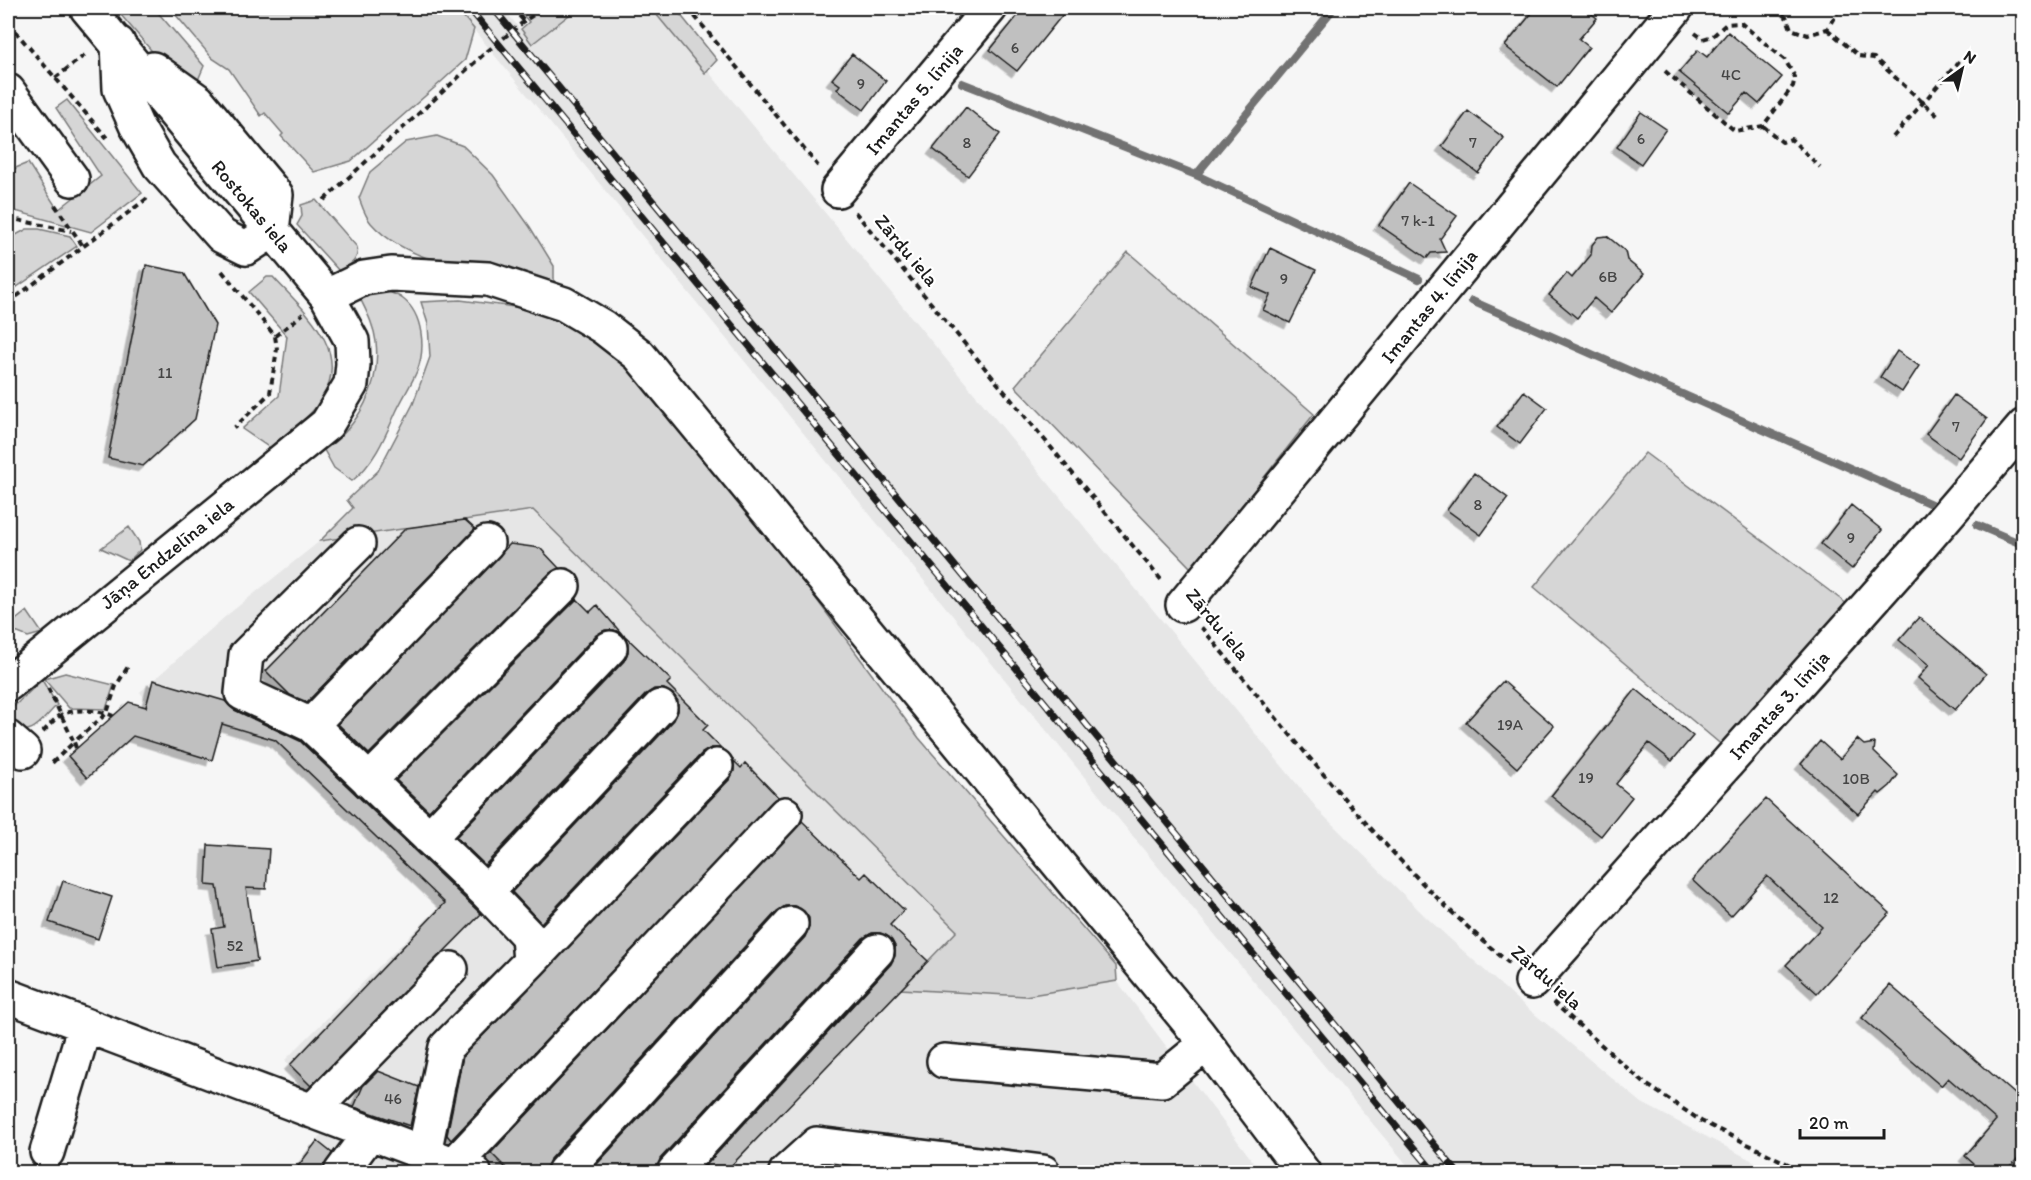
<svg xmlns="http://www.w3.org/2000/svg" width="2031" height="1180" font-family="Itim,sans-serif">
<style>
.built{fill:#e6e6e6}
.green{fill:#d6d6d6;stroke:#797979;stroke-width:1.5}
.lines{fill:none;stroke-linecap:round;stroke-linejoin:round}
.stream{stroke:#727272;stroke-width:8}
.building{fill:#c0c0c0;stroke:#1c1c1c;stroke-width:1.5;filter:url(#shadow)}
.minor-casing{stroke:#1c1c1c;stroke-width:38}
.path{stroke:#1c1c1c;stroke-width:4;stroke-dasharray:6 4.5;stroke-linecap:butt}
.minor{stroke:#fff;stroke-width:33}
.rail-casing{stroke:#1c1c1c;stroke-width:7}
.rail{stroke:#fff;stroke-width:4.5;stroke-dasharray:14;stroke-linecap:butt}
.labels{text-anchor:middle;stroke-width:4.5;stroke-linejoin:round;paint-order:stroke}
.number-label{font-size:16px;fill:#454545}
.street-label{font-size:20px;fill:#1c1c1c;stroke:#fff}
</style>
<defs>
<filter id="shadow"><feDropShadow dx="-5.5" dy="5.5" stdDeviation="0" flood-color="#0004"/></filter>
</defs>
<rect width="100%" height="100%" fill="#f6f6f6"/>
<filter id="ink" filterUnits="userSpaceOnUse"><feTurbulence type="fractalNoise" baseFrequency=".0167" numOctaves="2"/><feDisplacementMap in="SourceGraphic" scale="12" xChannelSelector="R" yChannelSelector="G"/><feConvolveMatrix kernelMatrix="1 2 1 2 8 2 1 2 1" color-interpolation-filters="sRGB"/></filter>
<g filter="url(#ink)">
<path class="built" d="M456,8h47l29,36 46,-36h73l54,65 3,-2 612,741 107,106 87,79 128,106 132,69h-361l-269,-322z
M533,510l492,486 92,-15 144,191h-968l35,-46 -43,-66 159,-158 -171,-162 -126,-38 -7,-10 86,-76 94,-75z"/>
<path class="green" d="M115,8h39l50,58 -6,14 -36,-17z
M170,8h286l18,21 -9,31 -24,22 -90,79 -37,11 -33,-36 2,-2 -18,-21 -4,3 -32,-47 -17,-11z
M517,8h61l-46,36 -11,-15 8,-7z
M651,8h24l42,52 -12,13z
M67,100l75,93 -51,39 -83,-23v-38l20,-8 30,47 43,-34 -45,-68z
M437,136l26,10 30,29 37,52 24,39v20c-55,-12 -144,-18 -183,-63 -6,-7 -9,-17 -12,-25l11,-26 36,-30z
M316,200l41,47c3,13 -8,18 -17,25l-43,-47 5,-9 -1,-11z
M27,229h12l31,7 7,10 -69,47v-40l6,-17z
M1128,252l186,162 -122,155 -177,-183z
M267,277h6c31,34 80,73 48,123 -11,18 -35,34 -51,48l-28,-19 37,-33 8,-60 -38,-44z
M386,291c5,2 13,4 17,8 20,15 23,50 14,72 -6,14 -15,28 -21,41 -11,25 -22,52 -44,69l-18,-13 -10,-18c35,-24 57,-65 52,-108 -2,-18 -11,-33 -18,-48z
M460,300l79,10 40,15 49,33 186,238 105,142 197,228 1,15 -92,15 -124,-7 56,-58 -424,-421 -213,31 33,-33 -6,-8 31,-29 35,-67 17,-47 -2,-33 -7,-22z
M1645,453l202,151 -123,143 -190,-160z
M129,527l10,15 1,8 -11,11 -28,-13z
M27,611l15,22 -14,4 -20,-8v-3z
M65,673l49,12 -8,24 -37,-1 -25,-29z
M42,680l15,25c-17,17 -24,33 -49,22v-15z"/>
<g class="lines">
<path class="stream" d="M962,83l234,92 223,104
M1196,175l138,-167
M1472,301l459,203
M1977,525l47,20"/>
</g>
<path class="building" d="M1024,8h44l-51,63 -27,-21z
M1536,8h48l13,10 -18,21 10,8 -32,40 -52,-41z
M1728,32l54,45 -23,27 -13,-11 -17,20 -50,-41 19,-22 9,7z
M852,54l34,27 -22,29 -27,-21 3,-4 -8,-6z
M966,107l34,27 -32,42 -35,-27z
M1468,111l36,27 -26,35 -36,-27z
M1641,112l25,17 -25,35 -24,-17z
M1409,183l48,33 -17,23 6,13 -15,1 -4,5 -48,-33z
M1607,236l18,15 2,9 17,14 -33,39 -17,-15 -17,20 -28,-23 18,-22 5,5 19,-23 1,-10 6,-8z
M1270,248l46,22 -26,53 -27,-13 7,-15 -18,-8z
M146,265l38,8 31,52 -20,94 -52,47 -35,-8z
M1897,351l22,15 -17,26 -22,-15z
M1524,391l23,17 -27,36 -23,-17z
M1954,395l33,24 -28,39 -33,-24z
M1474,473l34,25 -27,37 -34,-25z
M1851,505l31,25 -30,39 -31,-25z
M465,520l10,9 -168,173 -17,-7 -24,-24 140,-143z
M510,544l30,4 19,20 -9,5 -181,181 -31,-30z
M577,599l13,13 7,-7 25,29 -8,-4h-9l-9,5 -167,176 -33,-31z
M1919,617l67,57 -31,36 -37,-32 11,-13 -30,-25z
M624,635l47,45 -4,4 41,41 -5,5 18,18h-10l-9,5 -161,170 -29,-31 162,-172 4,-9v-10l-5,-7 -9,-5h-10l-8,5 -161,171 -29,-28 168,-176 4,-9v-9z
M153,680l72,21 9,9 66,31 181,173 -170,172 -21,-21 155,-162 -170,-163 -53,-16 -10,36 -79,-24 -46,42 -19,-22 61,-54 17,5z
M1503,681l51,45 -37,42 -51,-46z
M1636,689l57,47 -21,25 -23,-18 -33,41 16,13 -31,39 -50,-40z
M1857,739l7,6 11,-2 -1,9 24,23 -8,11 -10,8 -2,-2 -20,22 -57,-50 19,-23 20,18z
M734,761l7,7 4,-5 33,34 -327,343 -4,-5 16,-79 267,-277 4,-8z
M1766,799l124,114 -73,80 -31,-28 36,-38 -55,-51 -36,40 -39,-36z
M802,821l59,57 5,-5 38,37 -14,15 38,36 -204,212h-25l192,-209 4,-8v-10l-6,-9 -9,-4h-8l-9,5 -203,221 -4,14h-67l216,-236 4,-10v-9l-5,-7 -10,-5h-9l-8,5 -227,248 -4,14h-35l-20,-20z
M208,845l61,4 -3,40 -20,-1 11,73 -39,6 -6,-38 12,-2 -7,-41 -11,-1z
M63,881l49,16 -14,42 -49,-17z
M1890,985l134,117v49l-19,22h-21l-19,-17 31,-36 -48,-42 -7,8 -79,-68z
M378,1071l41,16 -9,39 -56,-19 9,-21z
M317,1141l15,12 -9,20h-30z"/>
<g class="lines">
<defs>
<path id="minor" d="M118,43l2,46 16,36 23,40 63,71 24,12 26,-17
M153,69l45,32 78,94 -4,36
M8,91l64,88
M838,190l152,-182
M327,296l37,-18 27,-4 97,5 76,25 39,23 36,28 558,677 106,140
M1183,605l493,-597
M8,684l319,-260 24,-40 2,-20 -1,-23 -25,-45 -240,-288
M311,725l-69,-32 4,-38 112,-111
M8,738l15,13
M369,781l194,-195
M429,838l181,-190
M486,892l174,-185
M530,962l186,-196
M1532,982l385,-432 107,-124
M8,996l466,176
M944,1061l218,19 44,-36
M312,1111l139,-142
M47,1152l38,-127
M424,1153l22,-106 84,-85 -2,-26 -42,-44 -175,-167 176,-182
M341,1172l29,-39
M447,1172l338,-358
M564,1172l227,-248
M674,1172l203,-221
M786,1172l31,-28 226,28"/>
</defs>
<use href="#minor" class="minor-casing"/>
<path class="path" d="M512,8l12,13
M688,8l130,158
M1774,8l13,10 4,11 17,6 19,-6 13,-21
M8,23l99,115
M1827,29l32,27 15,2 66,60
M1665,71l70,60 28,-5 30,-40 2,-9 -10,-17 -44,-37 -15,1 -13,12 -10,3 -8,-6
M55,78l31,-24
M1763,126l19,16 9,-3 29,28
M1893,137l69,-79
M324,200l160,-146 43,-35 18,-11
M8,203l5,-53
M55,205l28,41
M855,212l308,370
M8,218l63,13
M222,271l53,65 2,13 -7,44 -36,35
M8,303l141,-106
M275,336l28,-22
M1201,627c97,116 191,239 308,336
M48,688l26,54 -23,22
M43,732c6,-6 11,-13 18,-17 11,-7 41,-5 52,1
M76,748l-2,-6 33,-29 9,-27 13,-21
M1553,1002l90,80 58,39 103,51"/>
<use href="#minor" class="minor"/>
<defs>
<path id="rail" d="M469,8l965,1164
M493,8l964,1164"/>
</defs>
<use href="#rail" class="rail-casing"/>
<use href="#rail" class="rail"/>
</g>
</g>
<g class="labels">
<g class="number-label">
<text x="1015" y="53">6</text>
<text x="1731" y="80">4C</text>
<text x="861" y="89">9</text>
<text x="1641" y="144">6</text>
<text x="967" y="148">8</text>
<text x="1473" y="148">7</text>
<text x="1418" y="226">7 k-1</text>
<text x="1608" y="282">6B</text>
<text x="1284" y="284">9</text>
<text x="165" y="378">11</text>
<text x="1956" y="432">7</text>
<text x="1478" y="510">8</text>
<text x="1851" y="543">9</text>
<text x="1510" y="730">19A</text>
<text x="1586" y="783">19</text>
<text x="1856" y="784">10B</text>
<text x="1831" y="903">12</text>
<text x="235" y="951">52</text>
<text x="393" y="1104">46</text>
</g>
<g class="street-label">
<text transform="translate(914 99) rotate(-50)" y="7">Imantas 5. līnija</text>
<text transform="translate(252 206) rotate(50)" y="7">Rostokas iela</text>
<text transform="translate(907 250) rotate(50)" y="7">Zārdu iela</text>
<text transform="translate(1429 306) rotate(-51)" y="7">Imantas 4. līnija</text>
<text transform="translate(167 553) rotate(-39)" y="7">Jāņa Endzelīna iela</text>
<text transform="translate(1218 624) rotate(50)" y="7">Zārdu iela</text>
<text transform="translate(1779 705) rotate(-48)" y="7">Imantas 3. līnija</text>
<text transform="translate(1547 977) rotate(41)" y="7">Zārdu iela</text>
</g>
</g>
<rect width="2031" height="1180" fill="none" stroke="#fff" stroke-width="30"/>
<rect x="15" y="15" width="2001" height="1150" fill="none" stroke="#1c1c1c" stroke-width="2" filter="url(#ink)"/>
<g transform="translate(1962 69) rotate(34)" stroke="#ffffff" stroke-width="4.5" paint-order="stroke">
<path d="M0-4.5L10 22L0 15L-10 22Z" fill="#1c1c1c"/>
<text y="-9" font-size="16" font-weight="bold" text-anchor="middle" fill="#1c1c1c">N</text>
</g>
<path d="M1800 1129v9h84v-9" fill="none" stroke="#1c1c1c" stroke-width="3"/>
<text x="1809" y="1129" font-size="18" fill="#1c1c1c" stroke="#ffffff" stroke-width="4.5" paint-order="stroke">20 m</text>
</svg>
